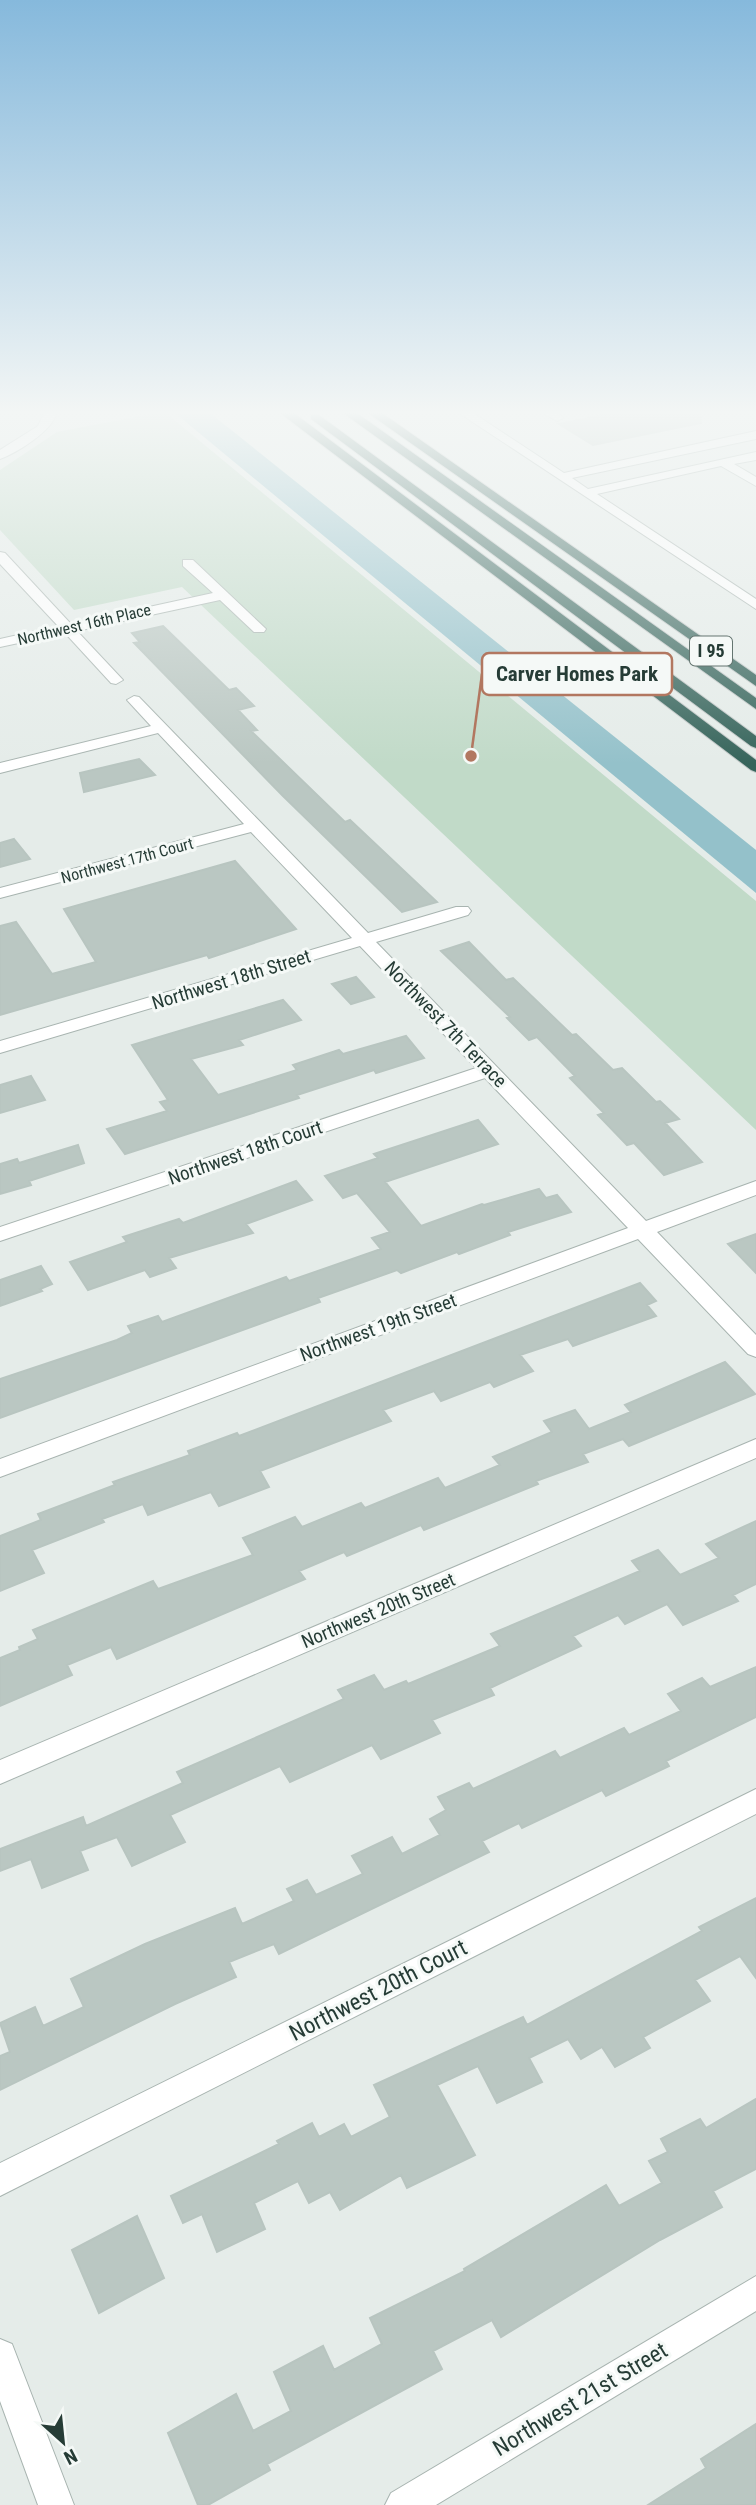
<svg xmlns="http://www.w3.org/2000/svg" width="756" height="2505" font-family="'Roboto Condensed',sans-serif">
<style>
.green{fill:#c1dac8}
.water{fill:#94c1ca}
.building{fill:#bac7c2;stroke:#b8c5c0;stroke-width:2}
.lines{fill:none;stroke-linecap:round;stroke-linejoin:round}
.minor-casing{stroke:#a8b4b0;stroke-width:2}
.highway-casing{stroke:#c2c8c7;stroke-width:2}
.minor{fill:#fff;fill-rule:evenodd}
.highway{fill:#36645b;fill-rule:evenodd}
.labels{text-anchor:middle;stroke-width:6;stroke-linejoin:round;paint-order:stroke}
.far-street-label{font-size:16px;fill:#263c36;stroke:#f5f9f7}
.shield{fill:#f5f9f7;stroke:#647570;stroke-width:2}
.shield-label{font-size:18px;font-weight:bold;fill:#263c36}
.street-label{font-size:19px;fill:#263c36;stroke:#f5f9f7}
.near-street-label{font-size:23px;fill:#263c36;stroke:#f5f9f7}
.leader{fill:none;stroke:#b27760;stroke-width:2.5}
.callout-dot{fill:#b27760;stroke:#f5f9f7;stroke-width:2.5}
.callout{fill:#f5f9f7;stroke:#b27760;stroke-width:2.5}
.callout-label{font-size:21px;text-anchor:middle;font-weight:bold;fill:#263c36}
</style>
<rect width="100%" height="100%" fill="#e5ece9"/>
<path class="green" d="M156,413h10l590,488v229l-574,-543 -108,23 -74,-80v-60l57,-38z"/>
<path class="water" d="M175,413h35l546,437v43z"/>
<path class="building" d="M613,413h87l1,10 -108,22 -34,-21z
M163,626l66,64 7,-2 18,18 -16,4 19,20 -6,1 94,91 5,-2 87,82 -35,10 -119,-116 -149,-153 6,-1 -8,-9z
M139,759l16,16 -71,17 -4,-19z
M14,839l16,20 -30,8v-24z
M235,861l61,68 -87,29 -2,-3 -207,60v-89l16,-4 36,52 44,-12 -32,-53z
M469,942l37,38 7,-2 59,57 4,-1 37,36 9,-2 34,34 4,-1 19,18 -14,4 37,39 -38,13 -30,-32 -7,2 -29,-30 6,-2 -34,-35 5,-2 -38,-39 -8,3 -22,-22 3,-1 -69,-66z
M356,977l18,20 -23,7 -19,-20z
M283,1000l18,20 -62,20 4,5 -52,14 27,36 79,-25 -4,-5 46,-15 4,4 63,-18 18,22 -48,15 -2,-3 -77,25 2,3 -174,56 -18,-25 60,-18 -7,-9 8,-2 -36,-55z
M31,1076l14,24 -45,13v-28z
M478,1120l20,24 -113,38 36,44 61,-22 2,1 55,-16 7,9 11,-3 14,17 -63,20 2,3 -51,19 -2,-2 -56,21 -4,-3 -79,28 2,4 -320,116v-39l117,-39 15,-7 -4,-7 30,-10 4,6 124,-45 3,4 92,-32 -9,-11 18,-6 -33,-39 -14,5 -18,-22 53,-18 -4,-4z
M78,1145l6,18 -55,18 2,4 -31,9v-30l17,-5 2,4z
M296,1181l16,19 -66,24 7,9 -84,25 7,10 -26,9 -5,-7 -57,20 -18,-28 57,-20 -4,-5 56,-18 4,4z
M756,1234v39l-28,-29z
M41,1266l11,18 -12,5 2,2 -42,15v-26z
M640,1283l16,18 -9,4 9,11 -83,30 -5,-7 -48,16 13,16 -39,16 -4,-5 -49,19 -7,-10 -51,19 8,11 -131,50 9,16 -50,19 -8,-14 -63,23 -5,-11 -41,15 2,3 -72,28 12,23 -44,18v-55l41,-16 -3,-6 77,-29 -2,-3 77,-27 -2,-4 49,-18 2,3z
M725,1362l30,32 -126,52 -6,-7 -40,15 5,8 -52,19 2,3 -114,46 -3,-5 -74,31 -3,-4 -45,19 6,8 -188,80 -6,-12 -44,18 5,10 -72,31v-48l20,-8 -1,-3 19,-8 -5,-9 120,-49 5,8 95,-34 -10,-17 52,-21 7,10 59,-24 4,5 73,-30 7,10 55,-23 -7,-8 59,-25 -8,-11 31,-11 14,19 42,-17 -6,-7z
M756,1521v63l-23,11 5,6 -55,24 -16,-21 -42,20 -7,-9 -45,21 8,10 -91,42 4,7 -62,25 8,13 -59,26 -9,-14 -82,37 -10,-16 -110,49 15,27 -53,24 -15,-29 -37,14 8,19 -46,18 -11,-29 -31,12v-22l83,-32 3,9 97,-43 -6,-11 167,-73 -6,-9 36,-15 10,15 22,-9 2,3 92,-38 -9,-12 149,-63 -8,-10 26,-11 22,25 39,-17 -13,-14z
M756,1667v50l-90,44 3,5 -63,30 -4,-6 -80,38 -3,-5 -37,18 7,11 -210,102 -5,-10 -45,18 7,15 -61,27 -175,86v-34l10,-4 -10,-29 35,-16 8,19 41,-19 -13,-28 74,-35 90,-36 7,16 52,-23 -7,-12 20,-9 9,15 47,-21 -11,-18 40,-19 10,17 38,-19 -10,-16 16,-9 -8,-13 31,-14 4,6 82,-38 5,7 64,-30 5,7 52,-24 -13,-17 34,-16 8,9z
M756,1898v80l-16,-22 -45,24 15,21 -67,36 7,11 -35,19 -13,-20 -21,12 -13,-20 -39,19 13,24 -45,21 -19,-37 -41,19 38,70 -68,33 -6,-13 -61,35 -10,-18 -21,11 -11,-22 -44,22 11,26 -48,23 -15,-38 -19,9 -12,-27 108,-52 -2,-3 35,-18 7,14 25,-13 7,13 39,-20 -16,-32 149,-68 4,8 175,-94 -3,-4z
M756,2099v70l-43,22 9,16 -62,33 -159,97 -9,-17 -59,31 9,18 -175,95 3,6 -62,35h-10l-30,-72 68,-39 17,37 38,-20 -17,-39 49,-26 11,24 48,-26 -12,-26 95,-47 -1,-2 142,-84 13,21 43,-23 -13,-22 19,-9 -7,-13 39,-20 6,9z
M137,2216l27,62 -65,35 -27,-63z
M756,2424v81h-108l58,-37 -5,-9z"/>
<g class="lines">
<defs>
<path id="minor" d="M44,413h12c-2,17 -41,41 -56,46v-9l38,-24z
M459,413h14l91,60 192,-42v8l-184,39 16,11 168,-37v8l-22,4 22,13v9l-35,-20 -124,28 159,105v10z
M543,413h15l5,5 -6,3z
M0,552l5,1 66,71 142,-31 -30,-27v-6h10l73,69 -2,3h-10l-34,-32 -143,31 46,49 -7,4 -5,-1 -46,-50 -65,14v-8l58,-13 -58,-62z
M134,696l5,1 229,236 88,-26h12l3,4 -3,4 -92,27 270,279 110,-40v14l-99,37 99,103v22l-8,-3 -110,-115 -638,238v-18l628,-231 -143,-150 -485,163v-14l476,-159 -116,-122 -360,107v-12l352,-103 -101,-106 -251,66v-10l244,-64 -86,-91 -158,40v-10l151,-37 -24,-26z
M756,1439v19l-756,326v-24z
M756,1789v25l-756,382v-33z
M756,2276v35l-320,194h-51l6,-12z
M0,2339l12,5 62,161h-36l-38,-104z"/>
<path id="highway" d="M280,413h14l462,347v12l-5,-2z
M343,413h14l399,285v11z
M368,413h14l374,262v11z
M311,415h8l437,321v12l-5,-2 -440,-327z"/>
</defs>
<use href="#minor" class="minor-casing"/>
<use href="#highway" class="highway-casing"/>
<use href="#minor" class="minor"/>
<use href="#highway" class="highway"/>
</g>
<linearGradient id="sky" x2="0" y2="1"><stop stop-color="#86b9dc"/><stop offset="0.54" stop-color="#f3f6f5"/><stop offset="1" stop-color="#f3f6f5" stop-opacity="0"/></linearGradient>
<rect width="756" height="764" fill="url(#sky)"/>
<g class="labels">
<g class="far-street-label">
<text transform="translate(84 624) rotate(-13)" y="6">Northwest 16th Place</text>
<text transform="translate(127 860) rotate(-15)" y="6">Northwest 17th Court</text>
</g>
<rect class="shield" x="690" y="636.5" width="42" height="29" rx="5"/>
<g class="shield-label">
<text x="711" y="657">I 95</text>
</g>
<g class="street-label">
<text transform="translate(231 979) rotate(-17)" y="7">Northwest 18th Street</text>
<text transform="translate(446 1024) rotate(46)" y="7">Northwest 7th Terrace</text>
<text transform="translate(245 1152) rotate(-19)" y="7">Northwest 18th Court</text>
<text transform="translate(378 1327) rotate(-20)" y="7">Northwest 19th Street</text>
<text transform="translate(378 1610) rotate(-23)" y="7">Northwest 20th Street</text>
</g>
<g class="near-street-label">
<text transform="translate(378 1990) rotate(-27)" y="8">Northwest 20th Court</text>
<text transform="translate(580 2399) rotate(-31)" y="8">Northwest 21st Street</text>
</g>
</g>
<path class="leader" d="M471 756L482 674"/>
<circle class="callout-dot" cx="471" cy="756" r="7"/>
<rect class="callout" x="482" y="653" width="190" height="42" rx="7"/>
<g class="callout-label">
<text x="577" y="681">Carver Homes Park</text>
</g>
<g transform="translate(63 2442) rotate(153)" stroke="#f5f9f7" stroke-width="5" paint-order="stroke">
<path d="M0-5L12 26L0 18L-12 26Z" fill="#263c36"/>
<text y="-10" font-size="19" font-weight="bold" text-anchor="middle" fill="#263c36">N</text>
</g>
</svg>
